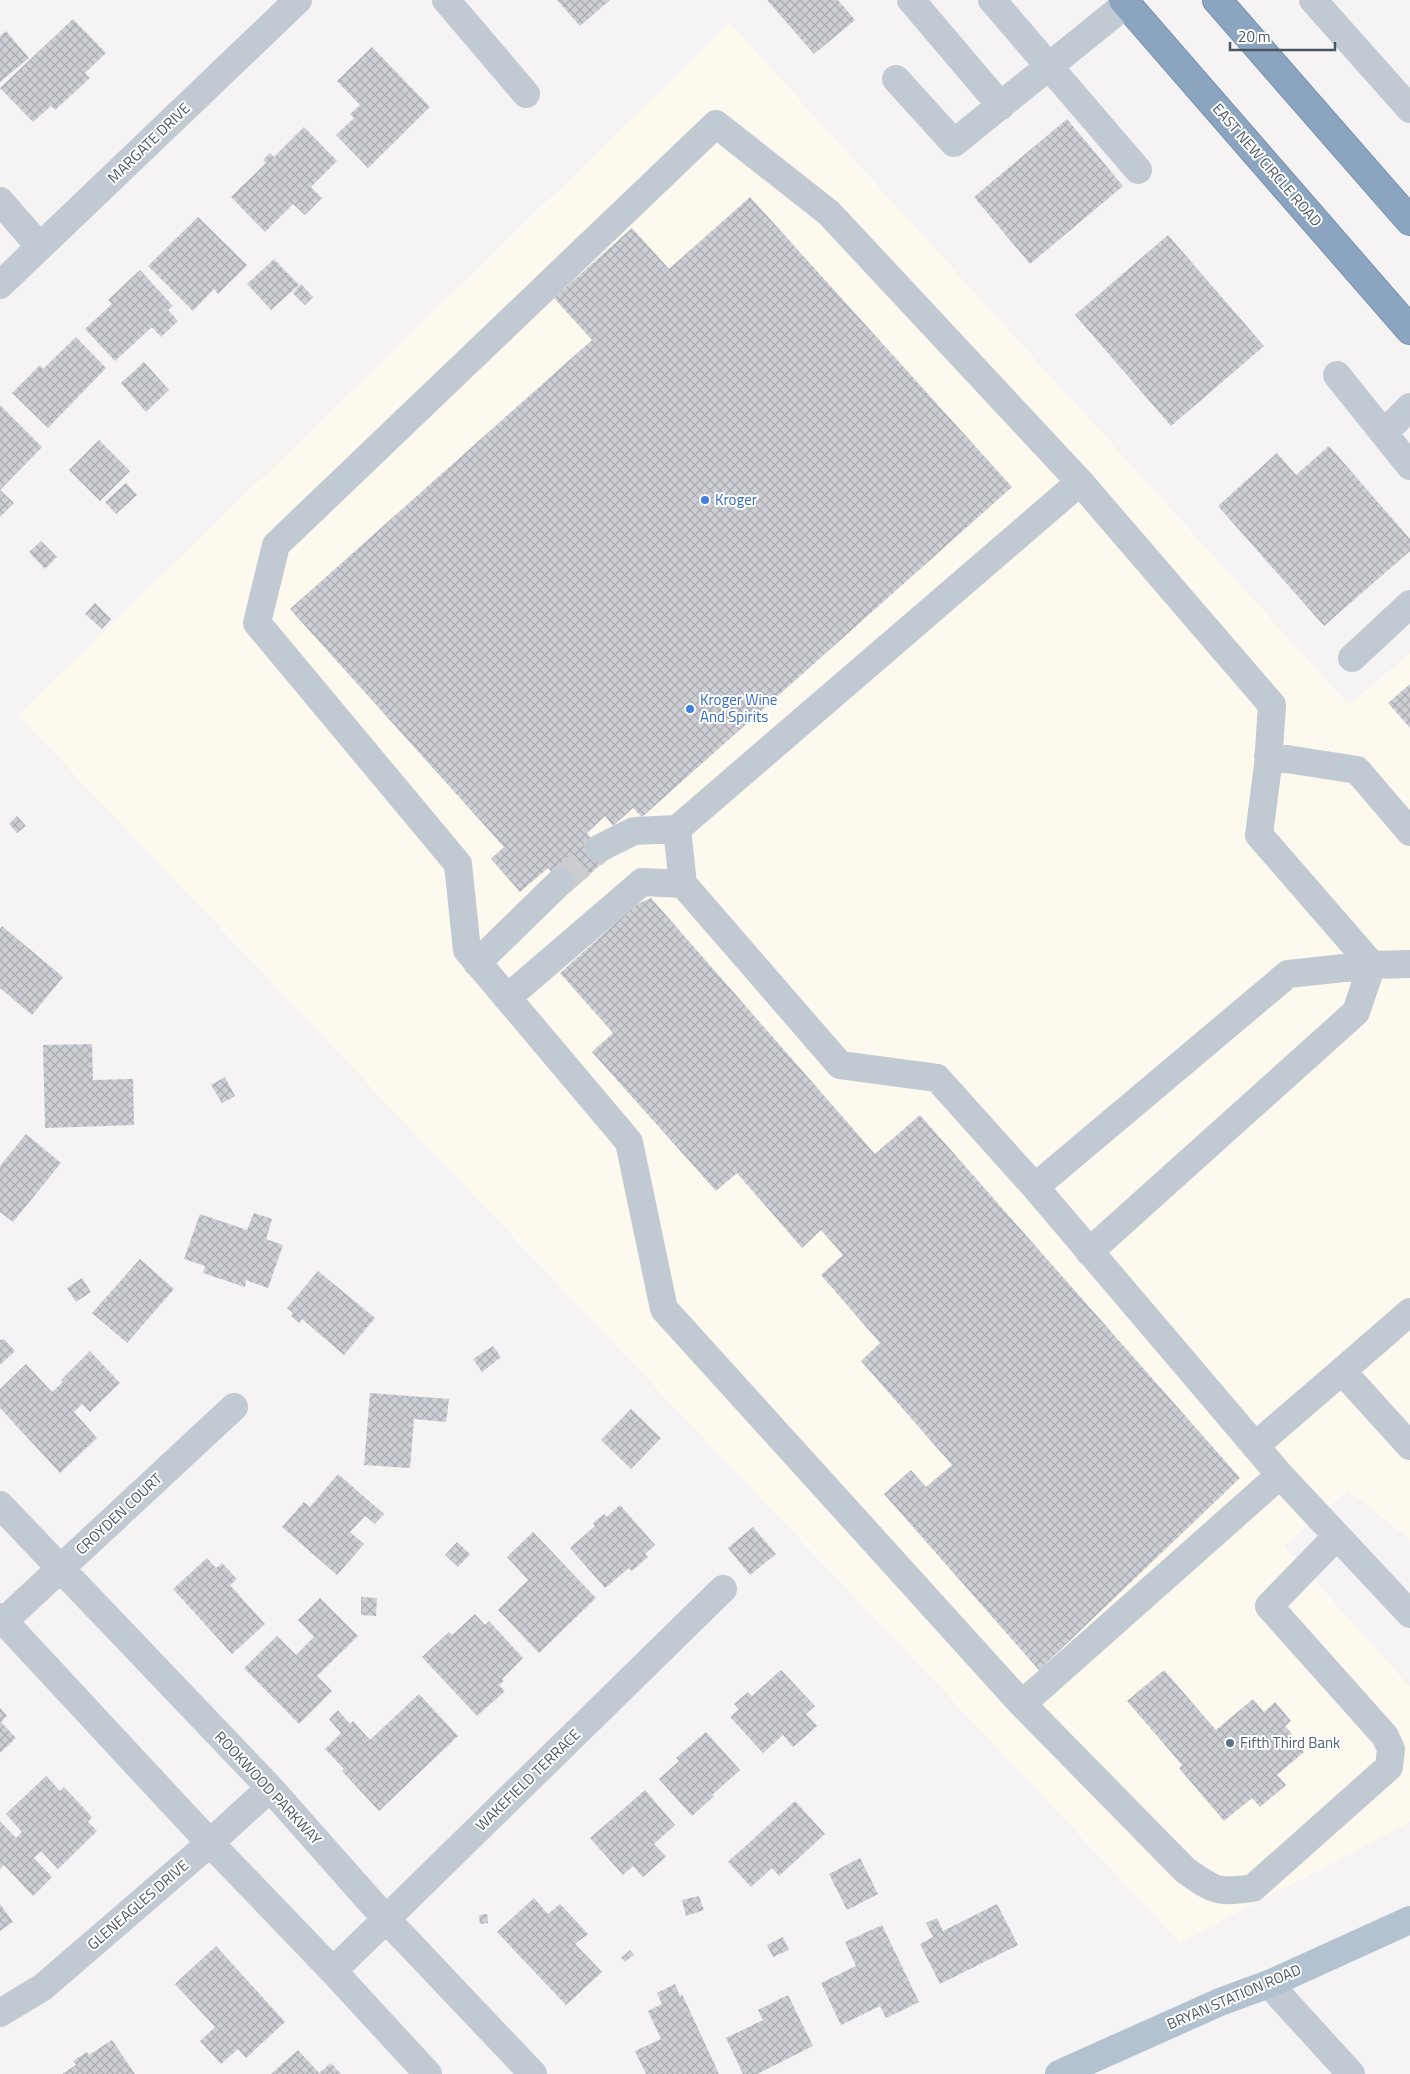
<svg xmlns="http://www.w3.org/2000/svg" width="1410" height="2074" font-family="'Titillium Web',sans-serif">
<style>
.commercial{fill:#fdf9ef}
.building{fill:url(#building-cross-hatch)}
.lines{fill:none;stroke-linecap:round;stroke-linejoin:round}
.minor-tunnel{stroke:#caccce;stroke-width:28;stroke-dasharray:28 14;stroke-linecap:butt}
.highway-casing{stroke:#7690ad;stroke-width:30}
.minor{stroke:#c1cad2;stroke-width:28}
.major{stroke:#b3c2d1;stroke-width:28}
.highway{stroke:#8ba5c1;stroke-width:28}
.shop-dot{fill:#3f7fe0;stroke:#fff;stroke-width:2}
.service-dot{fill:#5c6f8a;stroke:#fff;stroke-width:2}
.labels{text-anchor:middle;stroke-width:4;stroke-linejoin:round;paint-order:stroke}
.street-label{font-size:15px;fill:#4a5661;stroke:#fff}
.shop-label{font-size:15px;fill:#366cbe;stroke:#fff;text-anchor:start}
.service-label{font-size:15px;fill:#4e5e75;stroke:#fff;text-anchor:start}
</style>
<defs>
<pattern id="building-cross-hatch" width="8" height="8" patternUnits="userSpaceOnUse" patternTransform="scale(1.25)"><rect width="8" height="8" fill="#cdcfd5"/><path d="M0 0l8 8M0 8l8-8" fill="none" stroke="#a8abb0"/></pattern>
</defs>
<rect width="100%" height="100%" fill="#f5f3f3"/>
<path class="commercial" d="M730,23l619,682 61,-52v887l-62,-50 -64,56 126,141v135l-230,121 -159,-170 -1003,-1058z"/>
<path class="building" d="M557,0h53l-30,26z
M767,0h71l17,20 -41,34z
M73,19l33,34 -21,20 5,5 -35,32 -4,-4 -18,16 -33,-34z
M6,31l23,27 -29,24v-46z
M372,47l58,60 -62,61 -32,-33 18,-17 -4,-4 10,-9 -23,-24z
M1067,119l56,67 -93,78 -56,-67z
M304,127l33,34 -26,26 11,11 -17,17 -12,-11 -28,28 -34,-35 35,-34 -3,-3 7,-7 4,4z
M750,197l262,290 -370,330 -9,-9 -20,18 -8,-10 -18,17 22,24 -39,35 -22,-24 -28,24 -29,-33 13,-12 -214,-238 302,-269 -38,-42 78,-70 37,41z
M198,217l49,48 -29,29 -4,-5 -21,22 -45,-45z
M1168,235l96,111 -93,80 -96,-111z
M274,259l25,26 -28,25 -24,-26z
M140,270l33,36 -5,4 10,11 -17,16 -9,-10 -37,34 -30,-32 27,-25 -4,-4z
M301,284l12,13 -8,8 -12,-12z
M76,337l30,31 -58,60 -36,-35 28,-28 3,4z
M144,362l25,28 -23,22 -25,-29z
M0,405l42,42 -42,43z
M99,440l31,31 -30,30 -31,-31z
M1329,446l81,93v12l-86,75 -106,-120 59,-53 19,22z
M126,483l11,12 -21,19 -11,-12z
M0,490l14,13 -14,14z
M41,541l16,16 -12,12 -16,-17z
M95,603l16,16 -9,10 -17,-15z
M1410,684v44l-22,-25z
M17,816l9,10 -9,7 -8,-9z
M651,898l224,256 45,-39 320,363 -201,192 -155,-176 27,-24 15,17 26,-22 -91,-104 19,-18 -59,-68 22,-20 -22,-25 -19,18 -65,-75 -21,18 -124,-139 21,-19 -53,-60 77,-69z
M2,926l61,51 -31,38 -32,-27v-59z
M92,1044l1,36 40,-1 1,46 -89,3 -2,-83z
M225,1077l10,19 -13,7 -11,-18z
M26,1134l35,29 -48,59 -13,-10v-46z
M254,1213l18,6 -6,20 17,6 -15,43 -22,-8 -1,7 -42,-14 2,-7 -21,-7 16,-45 47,16z
M140,1259l34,30 -47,54 -35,-30z
M318,1271l57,47 -31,37 -42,-36 -3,4 -8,-7 2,-3 -6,-5z
M82,1278l9,14 -15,10 -9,-14z
M4,1339l11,12 -15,14v-25z
M493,1346l8,11 -19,15 -9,-13z
M90,1351l30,32 -30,29 -8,-8 -8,8 23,26 -37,35 -60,-65v-19l26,-25 26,28 11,-10 -2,-2z
M370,1393l79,6 -3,23 -32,-3 -4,49 -46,-3z
M631,1409l30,29 -30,31 -30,-29z
M338,1474l46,40 -9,10 -10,-8 -15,16 14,12 -27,31 -55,-48 22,-25 6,5z
M620,1505l35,40 -10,9 3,3 -16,14 -3,-3 -24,20 -35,-40 25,-22 -2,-3 11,-9 3,3z
M753,1527l23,27 -26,21 -22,-27z
M533,1532l63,66 -57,55 -41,-43 30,-30 -21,-23z
M457,1542l13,12 -12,13 -13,-12z
M207,1558l9,10 6,-5 15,16 -7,6 35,39 -33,30 -59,-65z
M361,1597l16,1 -1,18 -15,-1z
M320,1598l38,38 -41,40 15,15 -33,33 -55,-56 33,-32 19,19 18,-18 -16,-17z
M475,1614l10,11 4,-4 34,37 -21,21 2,2 -5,4 6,6 -28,25 -55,-59 27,-25 3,3z
M781,1670l34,36 -9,8 11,12 -24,21 -10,-12 -20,18 -33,-36 9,-8 -5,-5 14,-12 4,4z
M1164,1670l52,60 37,-31 11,13 11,-10 16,19 -6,5 7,8 -2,1 14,17 -27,23 9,10 -26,22 -8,-9 -28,23 -45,-53 3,-3 -55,-64z
M419,1694l39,42 -79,75 -37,-40 2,-2 -19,-20 16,-16 -12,-14 9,-9 12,14 3,-3 17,19z
M0,1708l7,8 -6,6 15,16 -16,15z
M706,1732l34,38 -28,25 2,1 -22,20 -33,-37 20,-18 -3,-3z
M46,1776l14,15 4,-4 28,30 -4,5 9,9 -39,38 -17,-18 -7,7 18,19 -19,19 -29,-31 -4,4v-48l16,17 6,-6 -16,-18z
M645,1790l30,35 -21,19 12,13 -23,20 -10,-11 -10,9 -33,-37z
M795,1801l30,33 -46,42 -7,-8 -21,19 -23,-25z
M860,1858l18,36 -31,16 -18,-36z
M699,1896l5,14 -18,6 -4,-16z
M534,1898l14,16 12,-10 28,30 -13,10 27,28 -36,33 -69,-73z
M0,1904l13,18 -13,9z
M997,1904l21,41 -78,39 -20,-40 13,-7 -7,-14 11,-5 6,13z
M487,1914l1,9 -8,1 -1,-9z
M882,1925l37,77 -33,16 -6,-12 -39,19 -20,-42 35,-17 -11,-24z
M783,1937l6,13 -16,7 -6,-12z
M216,1946l69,76 -39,36 -8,-9 -17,15 -21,-23 15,-14 -40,-43z
M630,1950l4,5 -9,7 -4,-4z
M675,1984l5,12 2,-2 37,80h-73l-11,-23 26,-12 -13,-28 14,-7 -5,-11z
M788,1995l25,51 -56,28h-14l-17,-36 37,-18 -5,-10z
M112,2040l23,34h-73l14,-9 -3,-4 14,-9 2,3z
M298,2050l21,23 12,-10 10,11h-70z"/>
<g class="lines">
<path class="minor-tunnel" d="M560,882l40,-34"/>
<defs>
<path id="highway" d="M1123,0l287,330
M1217,0l193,221"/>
</defs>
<use href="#highway" class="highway-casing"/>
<path class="minor" d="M446,0l80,94
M911,0l90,106
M992,0l146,170
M1313,0l97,109
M896,79l58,64 172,-139
M0,201l40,46
M0,285l298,-285
M1337,375l73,91
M1384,433l26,-26
M1080,482l-251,-269 -113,-89 -440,421 -19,78 201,241 9,86 162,192 35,167 358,395 258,-229
M1352,658l58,-54
M1268,756l89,14 53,62
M600,848l34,-17 43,-2
M477,963l83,-81
M507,998l135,-116 41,2
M1035,1187l253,-213 84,-9 38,-1
M1089,1252l267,-240 16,-47 -113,-130 9,-70 4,-60 -192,-223 -403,347 6,55 157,181 97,13 98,109 245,288 130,139
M1342,1371l68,-59
M1255,1446l87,-75 68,75
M0,1505l270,283 116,131 147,155
M0,1617l210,226 123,128 95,103
M4,1621l230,-214
M1022,1704l163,166c30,21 31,23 68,18l136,-121 2,-18 -6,-13 -116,-130 68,-70
M333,1971l390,-382
M1269,1984l82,90
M0,2013l43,-26 167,-144 60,-55"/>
<path class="major" d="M1059,2074l161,-72 49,-18 141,-64"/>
<use href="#highway" class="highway"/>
</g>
<g class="shop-dot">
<circle cx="705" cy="500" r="5"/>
<circle cx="690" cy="709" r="5"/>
</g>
<circle class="service-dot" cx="1230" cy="1743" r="5"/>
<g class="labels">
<g class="street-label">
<text transform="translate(149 143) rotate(-44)" y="5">MARGATE DRIVE</text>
<text transform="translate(1267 165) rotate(49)" y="5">EAST NEW CIRCLE ROAD</text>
<text transform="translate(119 1514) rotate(-43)" y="5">CROYDEN COURT</text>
<text transform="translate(528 1780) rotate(-44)" y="5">WAKEFIELD TERRACE</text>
<text transform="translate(268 1788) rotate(47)" y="5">ROOKWOOD PARKWAY</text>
<text transform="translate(138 1905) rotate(-41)" y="5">GLENEAGLES DRIVE</text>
<text transform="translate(1234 1997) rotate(-23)" y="5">BRYAN STATION ROAD</text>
</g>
<g class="shop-label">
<text x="715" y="505">Kroger</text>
<text x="700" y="705">Kroger Wine<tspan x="700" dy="17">And Spirits</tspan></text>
</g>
<g class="service-label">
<text x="1240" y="1748">Fifth Third Bank</text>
</g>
</g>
<path d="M1230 42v8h105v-8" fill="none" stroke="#4a5661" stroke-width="2.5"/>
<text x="1238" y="42" font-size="15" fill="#4a5661" stroke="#ffffff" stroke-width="4" paint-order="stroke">20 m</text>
</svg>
